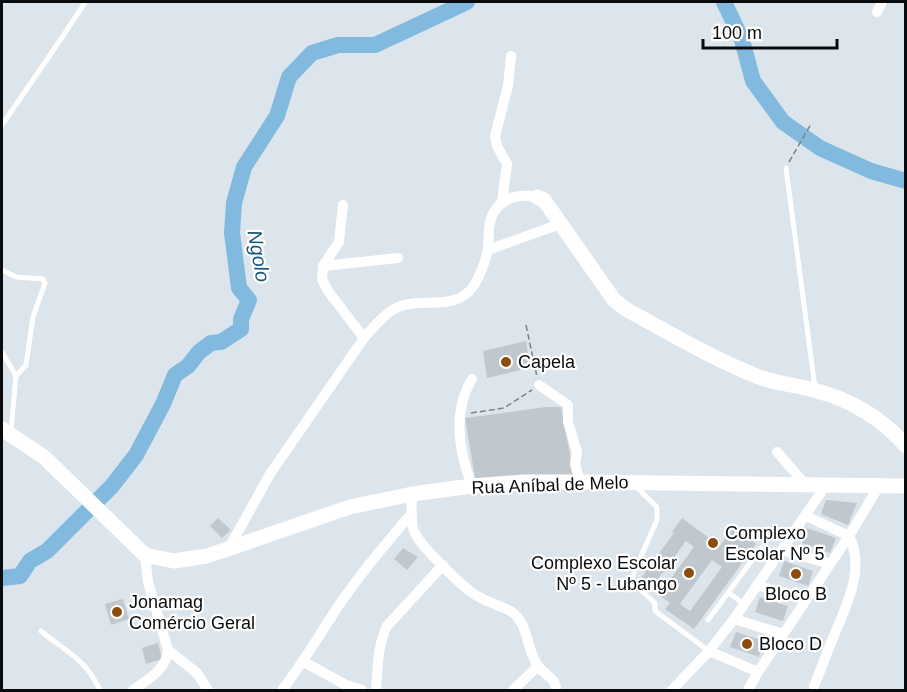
<svg xmlns="http://www.w3.org/2000/svg" width="907" height="692" font-family="Arial,sans-serif">
<style>
.lines{fill:none;stroke-linecap:round;stroke-linejoin:round}
.river{stroke:#82b9df;stroke-width:16}
.building{fill:#c0c8ce;fill-rule:evenodd}
.path{stroke:#7d8387;stroke-width:1.5;stroke-dasharray:6 3;stroke-linecap:butt}
.lane{stroke:#fff;stroke-width:5}
.street{stroke:#fff;stroke-width:10}
.secondary{stroke:#fff;stroke-width:15}
.poi-dot{fill:#8a4d0e;stroke:#fff;stroke-width:2}
.labels{text-anchor:middle;stroke-width:4.5;stroke-linejoin:round;paint-order:stroke}
.poi-label{font-size:18px;fill:#090c0e;stroke:#fff;text-anchor:start}
.street-label{font-size:18px;fill:#090c0e;stroke:#fff}
.water-label{font-size:20px;font-style:italic;fill:#16577c;stroke:#fff}
</style>
<rect width="100%" height="100%" fill="#dce5eb"/>
<g class="lines">
<path class="river" d="M724,2l18,38 11,41 30,41 37,26 51,23 35,10
M2,578l18,-2 10,-15 17,-10 65,-65 24,-31 27,-51 12,-29 13,-9 11,-14 12,-9 10,-1 20,-13v-10l8,-19 -10,-12 -7,-55 2,-30 10,-36 33,-51 12,-39 23,-24 26,-8h37l92,-43"/>
</g>
<path class="building" d="M526,341l4,27 -43,10 -4,-27z
M546,407h15l13,69 -99,2 -10,-60z
M826,500l31,3 -9,22 -27,-11z
M218,518l13,12 -9,8 -12,-12z
M682,518l38,28 14,-19 22,17 -62,85 -29,-20 5,-6 -31,-22 35,-48 -2,-1zM686,541l8,6 -28,38 -8,-6zM712,560l10,7 -32,44 -10,-7z
M807,528l29,10 -6,15 -28,-10z
M403,548l15,9 -11,13 -13,-11z
M784,561l29,10 -5,15 -29,-10z
M760,597l28,9 -5,15 -28,-9z
M123,599l6,20 -18,6 -6,-21z
M736,632l28,9 -5,16 -29,-10z
M158,643l4,16 -16,5 -4,-16z"/>
<g class="lines">
<path class="path" d="M789,162l22,-38
M526,325l11,52
M471,413l33,-5 28,-18"/>
<path class="lane" d="M2,125l61,-89 21,-32
M786,168l29,220
M2,270l14,7 27,2 2,4 -12,34 -7,48 -10,11 -5,55
M2,352l14,24
M634,485l23,22v13l-23,52 -2,7 1,4 22,20v8l54,40
M729,593l15,11
M708,620l53,-72
M41,631c16,14 37,25 49,42 4,5 7,12 10,17"/>
<path class="street" d="M877,12l5,-10
M502,202l5,-38 -10,-18 -2,-10 13,-50 3,-30
M343,205l-4,37 -16,24 -1,13 6,12 36,47
M488,250l72,-26
M323,266l75,-8
M539,385l29,20v17l9,30 -2,12 5,18
M777,452l29,33
M472,486c-13,-34 -20,-74 0,-107
M412,494c0,12 -2,26 2,37 5,14 47,54 60,63 11,8 29,12 38,18 17,12 14,38 26,54 6,8 19,13 18,24
M806,516l43,20 30,-50
M229,548l41,-74 94,-136c9,-10 18,-22 30,-29 24,-14 59,4 78,-21 7,-9 14,-28 16,-39 1,-9 0,-18 2,-27 6,-23 26,-29 47,-25
M782,550l48,14
M757,585l49,15
M734,619l49,15
M168,650l29,23 11,17
M709,651l49,21
M304,662l42,23 16,5
M133,690c14,-10 34,-21 35,-40l-20,-68 -3,-27
M282,690c21,-27 38,-56 57,-85 22,-32 47,-62 73,-92
M376,690c2,-21 1,-44 11,-64l56,-61
M513,690l25,-24
M672,690l37,-39 25,-32 92,-134
M748,690l10,-18 91,-136c17,33 -3,70 -16,102 -7,16 -12,32 -19,48"/>
<path class="secondary" d="M537,197l7,3 70,100 13,10c43,23 86,49 132,67 19,7 39,8 58,14 34,9 66,28 89,55
M2,429l42,28 101,98 29,6 33,-5 143,-49 62,-13 60,-8 52,-4h56l326,4"/>
</g>
<g class="poi-dot">
<circle cx="506" cy="362" r="6"/>
<circle cx="713" cy="543" r="6"/>
<circle cx="689" cy="573" r="6"/>
<circle cx="796" cy="574" r="6"/>
<circle cx="117" cy="612" r="6"/>
<circle cx="747" cy="644" r="6"/>
</g>
<g class="labels">
<g class="poi-label">
<text x="518" y="368">Capela</text>
<text x="725" y="539">Complexo<tspan x="725" dy="21">Escolar Nº 5</tspan></text>
<text x="677" y="569" text-anchor="end">Complexo Escolar<tspan x="677" dy="21">Nº 5 - Lubango</tspan></text>
<text x="796" y="600" text-anchor="middle">Bloco B</text>
<text x="129" y="608">Jonamag<tspan x="129" dy="21">Comércio Geral</tspan></text>
<text x="759" y="650">Bloco D</text>
</g>
<g class="street-label">
<text transform="translate(550 485) rotate(-2)" y="6">Rua Aníbal de Melo</text>
</g>
<g class="water-label">
<text transform="translate(259 256) rotate(80)" y="7">Ngolo</text>
</g>
</g>
<rect width="907" height="692" fill="none" stroke="#090c0e" stroke-width="6"/>
<path d="M703 39v9h134v-9" fill="none" stroke="#090c0e" stroke-width="3"/>
<text x="712" y="39" font-size="18" fill="#090c0e" stroke="#ffffff" stroke-width="4.5" paint-order="stroke">100 m</text>
</svg>
